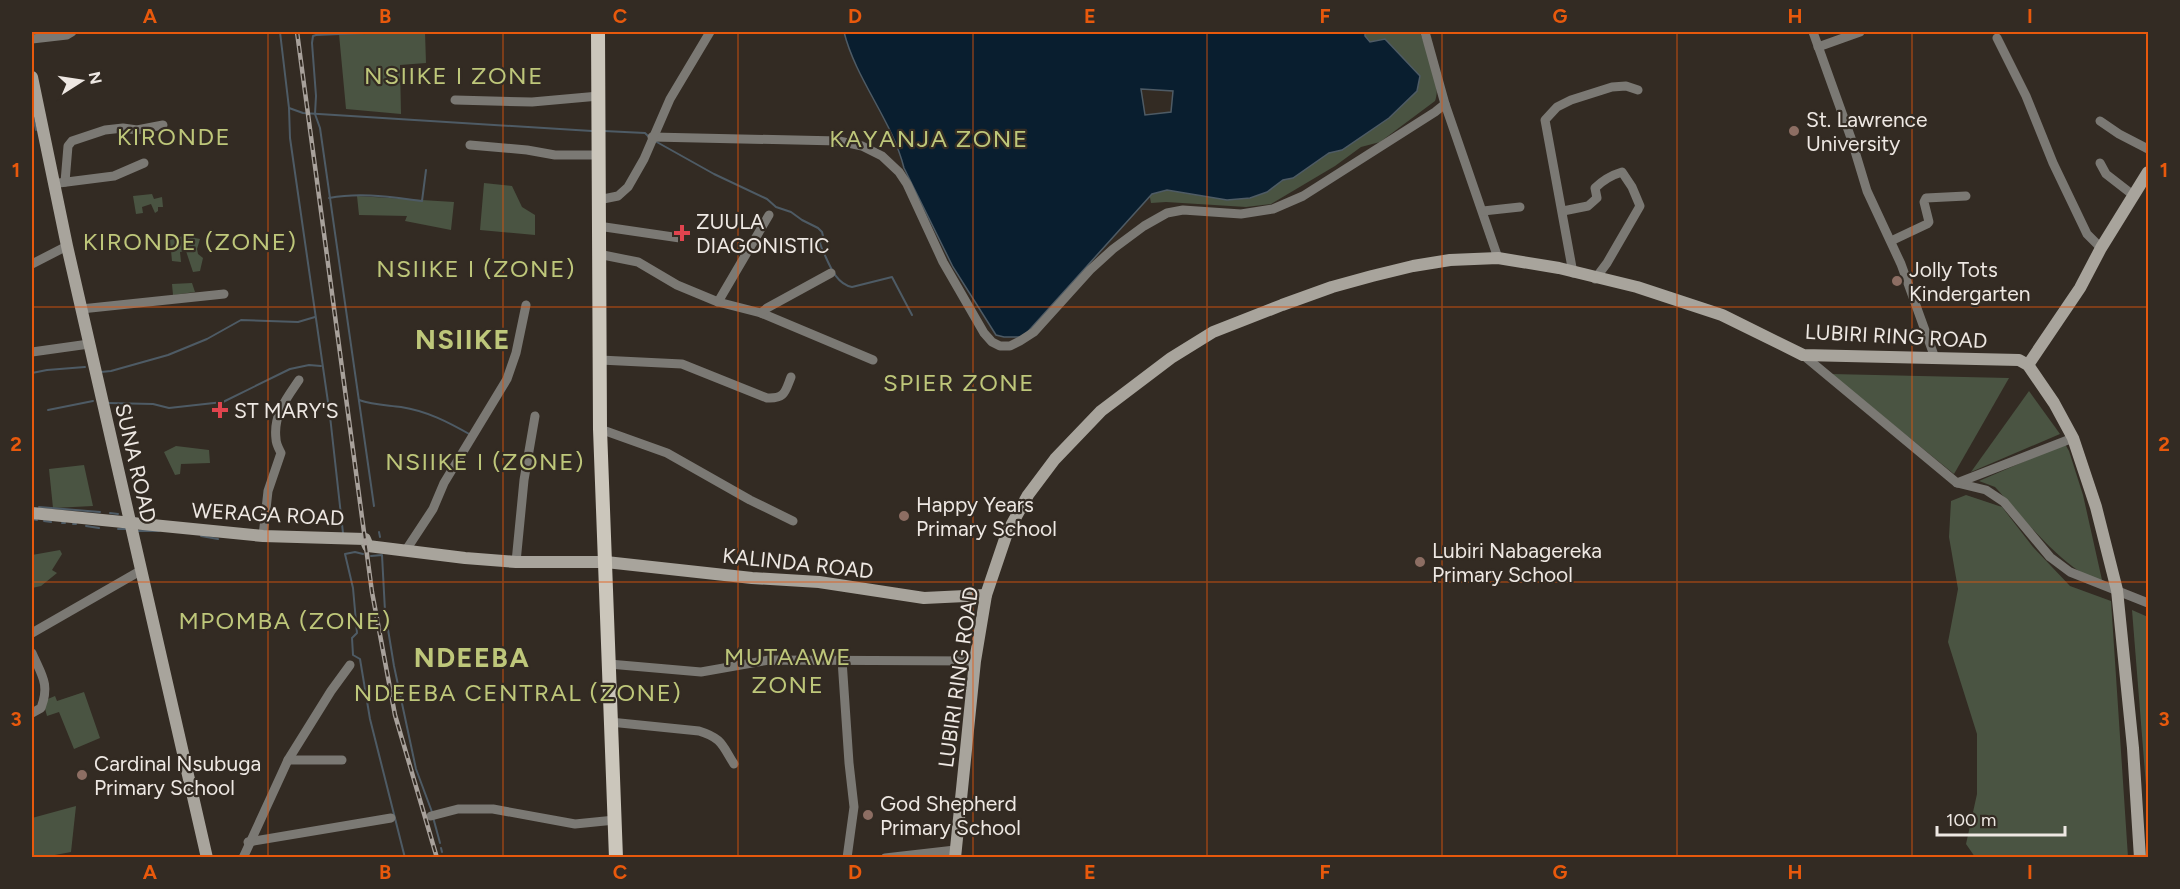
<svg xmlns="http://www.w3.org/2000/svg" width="2180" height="889" font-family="Figtree,sans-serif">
	<rect width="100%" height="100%" fill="#332b23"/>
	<g fill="#4a5442">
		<polygon points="369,32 425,32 426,63 400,65 401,114 346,109 339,34"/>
		<path d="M1365,32H1420C1426,50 1442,83 1435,101L1380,142L1361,147L1335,166L1271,204L1246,207L1166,202L1151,203L1148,187L1267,192L1283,180L1293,178L1329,153L1342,150L1389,118L1417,91L1420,76L1385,39L1370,42L1365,36Z"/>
		<polygon points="484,183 512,186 522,207 535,215 535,235 480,230"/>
		<polygon points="152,194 154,199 162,197 163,207 158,207 158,211 155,213 151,204 142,207 143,213 136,214 133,196"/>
		<polygon points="357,196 454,202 451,230 405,221 407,216 359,215"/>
		<polygon points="193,233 195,238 200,239 197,249 198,254 203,258 200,271 193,272 186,251 180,252 181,262 172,261 170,240"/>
		<polygon points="192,283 195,292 173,295 172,284"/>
		<polygon points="1831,374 2009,378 1954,474"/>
		<polygon points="2029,391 2060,434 1971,472"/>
		<path d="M2065,444L2069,451L2083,495L2102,580C2069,578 2018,511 1995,487L1979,481Z"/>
		<polygon points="176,446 209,450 210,463 181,464 180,474 175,475 164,452"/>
		<polygon points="84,465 93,506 53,508 49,469"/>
		<polygon points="1966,495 2002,507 2033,547 2070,586 2111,601 2128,857 1975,857 1966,844 1977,794 1977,734 1948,642 1958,589 1949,537 1951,501"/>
		<polygon points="60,550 62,554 52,570 57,573 41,586 32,588 32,555"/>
		<polygon points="2132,610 2148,617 2148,811"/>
		<polygon points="84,692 100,738 74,749 59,712 47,716 43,701 55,696 57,701"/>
		<polygon points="76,806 71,852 44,857 32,857 32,818"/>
	</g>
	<path fill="#091e2f" stroke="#4e5b65" stroke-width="1.5" fill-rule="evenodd" d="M844,32H1365V36L1370,42L1385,39L1420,76L1417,91L1389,118L1342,150L1329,153L1293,178L1283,180L1267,192L1250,198L1227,200L1167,190L1152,194L1023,337H1004L996,335L953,267L904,168C892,120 856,80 844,32ZM1141,89L1173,91L1171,112L1145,115Z"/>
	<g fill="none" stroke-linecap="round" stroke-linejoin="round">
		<g stroke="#4e5b65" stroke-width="2">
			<polyline points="280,32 289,108 290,138 330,416 343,533"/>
			<polyline points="289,108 303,113 592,131"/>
			<polyline points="33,117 36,130"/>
			<polyline points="604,131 645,133 648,136"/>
			<path d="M655,141L714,174L767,199L776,207L791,212L802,220L818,228L822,232L823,236L820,243L822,249C829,263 835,284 852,287L892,277L912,315"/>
			<path d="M329,198C361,192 390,197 422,201L426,170"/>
			<polyline points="101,372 111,371 168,355 207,339 241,320 298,322 315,317"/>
			<polyline points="32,373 47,370 85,367"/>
			<path d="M359,400C373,405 386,405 401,407C427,411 448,422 471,435"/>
			<polyline points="108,403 153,404 169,408 223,402 290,369 309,365 321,366"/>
			<polyline points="48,410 93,401"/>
			<polyline points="374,506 320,128 315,114 316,96 312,43 313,36 316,35 389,32"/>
			<polyline points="39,507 100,512"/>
			<polyline points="110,513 118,514"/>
			<polyline points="32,519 37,520"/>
			<polyline points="44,521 51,522"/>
			<polyline points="62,523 65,523"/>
			<polyline points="73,524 76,524"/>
			<polyline points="86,526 99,528"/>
			<polyline points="118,529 127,529"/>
			<polyline points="138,531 159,531"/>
			<polyline points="379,532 380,537"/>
			<polyline points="201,536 218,539"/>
			<polyline points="363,554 355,552 345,554 353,588 357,633 352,638 353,655 360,659 370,719 405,858"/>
			<polyline points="371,556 382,555 385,611 394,666 416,769 432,812"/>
			<polyline points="433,817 440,843"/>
			<polyline points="441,848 442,852"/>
			<polyline points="443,856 444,858"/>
		</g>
		<g stroke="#7b7974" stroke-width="9">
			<polyline points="1425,32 1445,104 1498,258"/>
			<polyline points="1813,32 1851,138 1867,191 1901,264 1935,358"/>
			<polyline points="1997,38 2026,96 2053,163 2087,234 2101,248"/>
			<polyline points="32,39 67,35 72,32"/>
			<polyline points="1818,47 1860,32"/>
			<polyline points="455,100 532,102 599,96"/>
			<polyline points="2100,121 2119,134 2148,149"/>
			<polyline points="652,137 839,141 862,146 882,156 899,172 907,184 943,262 984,333 992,342 1000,346 1010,346 1020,341 1034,332 1090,270 1113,249 1144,226 1167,213 1183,210 1241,214 1273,209 1303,196 1435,112 1445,104"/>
			<polyline points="470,145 527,150 555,155 598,155"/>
			<polyline points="2100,163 2106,174 2133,195"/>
			<polyline points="65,182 68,146 72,141 105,130 123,128 137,130 163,125"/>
			<polyline points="59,183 114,176 144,163"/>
			<polyline points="598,200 618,196 628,187 644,159 670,99 710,32"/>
			<polyline points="1483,211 1520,207"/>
			<path d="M1563,211L1588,206L1597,198L1595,188C1602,181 1612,175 1622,172L1632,187L1640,206L1607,263L1595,279"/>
			<polyline points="598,226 680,238"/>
			<polyline points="1891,241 1927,224 1929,222 1924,202 1926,198 1966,196"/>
			<polyline points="598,254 638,262 677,285 718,302 761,313 873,360"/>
			<polyline points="32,264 67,246"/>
			<polyline points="1573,273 1545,120 1557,107 1571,100 1612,87 1626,86 1638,90"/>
			<polyline points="718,302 769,215"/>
			<polyline points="81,309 224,294"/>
			<polyline points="761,313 767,308 831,273"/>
			<polyline points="32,352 89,344"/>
			<polyline points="1803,355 1957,483 1986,490 2004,502 2050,557 2070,572 2148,603"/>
			<path d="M600,360L682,364L767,398C785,399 785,392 791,377"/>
			<polyline points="600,429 667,453 750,500 793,521"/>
			<polyline points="1957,483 2073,438"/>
			<path d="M263,536L268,491L281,453C279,449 276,444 276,439C273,415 286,399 299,380"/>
			<polyline points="406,550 433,509 444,483 507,379 516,353 526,305"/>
			<polyline points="516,562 524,480 535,416"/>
			<polyline points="32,633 140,571"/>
			<path d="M32,653C42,676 50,684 41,708L32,713"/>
			<polyline points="842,660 849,763 854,807 847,858"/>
			<polyline points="609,664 701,672 769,660 975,661"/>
			<path d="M610,722L699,731C722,738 722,745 734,764"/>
			<polyline points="288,760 342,760"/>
			<polyline points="431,816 458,809 493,809 575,824 615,820"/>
			<polyline points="248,842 391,818"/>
			<polyline points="243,858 288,760 331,691 350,665"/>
			<polyline points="885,858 955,850"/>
		</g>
		<g stroke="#a8a49c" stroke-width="12">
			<polyline points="32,77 67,246 207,858"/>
			<polyline points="2028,365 2080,288 2101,248 2148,172"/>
			<polyline points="32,513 263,536 365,539 368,546 465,558 516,562 606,562 752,578 819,582 924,598 986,595"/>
			<polyline points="955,858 975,661 986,595 1007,533 1028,495 1055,459 1101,411 1171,358 1213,332 1282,305 1332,287 1372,276 1413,266 1450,260 1498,258 1559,268 1637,287 1722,315 1803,355 2019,360 2028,365 2054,403 2073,438 2096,507 2117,590 2133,748 2140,858"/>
		</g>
		<polyline stroke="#cbc6bb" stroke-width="14" points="598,32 600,429 616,858"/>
		<g stroke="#a8a19b" stroke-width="4.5">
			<polyline id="rail" points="297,32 372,592 395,715 437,858"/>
		</g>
		<use href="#rail" stroke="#332b23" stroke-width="2" stroke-dasharray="7" stroke-linecap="butt"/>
	</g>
	<path fill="none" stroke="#e8590c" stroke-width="1.5" stroke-opacity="0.55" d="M268,32V858M503,32V858M738,32V858M973,32V858M1207,32V858M1442,32V858M1677,32V858M1912,32V858M32,307H2148M32,582H2148"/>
	<g fill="#8d6e63" stroke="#332b23" stroke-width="2">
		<circle cx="1794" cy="131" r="6"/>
		<circle cx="1897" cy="281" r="6"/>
		<circle cx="904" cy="516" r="6"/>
		<circle cx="1420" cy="562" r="6"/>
		<circle cx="82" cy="775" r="6"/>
		<circle cx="868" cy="815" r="6"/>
	</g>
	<g fill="#e0444e" stroke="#332b23" stroke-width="2">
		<path d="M679 224h6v6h6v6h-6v6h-6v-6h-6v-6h6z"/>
		<path d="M217 401h6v6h6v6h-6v6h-6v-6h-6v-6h6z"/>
	</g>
	<g text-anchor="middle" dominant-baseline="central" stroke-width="4.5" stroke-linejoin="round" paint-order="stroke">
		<g font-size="21" fill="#eee8e3" stroke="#332b23" text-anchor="start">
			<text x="1806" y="119">St. Lawrence<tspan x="1806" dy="24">University</tspan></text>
			<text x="696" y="221">ZUULA<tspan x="696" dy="24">DIAGONISTIC</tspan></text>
			<text x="1909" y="269">Jolly Tots<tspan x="1909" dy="24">Kindergarten</tspan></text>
			<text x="234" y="410">ST MARY'S</text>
			<text x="916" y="504">Happy Years<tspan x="916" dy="24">Primary School</tspan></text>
			<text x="1432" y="550">Lubiri Nabagereka<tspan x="1432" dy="24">Primary School</tspan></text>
			<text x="94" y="763">Cardinal Nsubuga<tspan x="94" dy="24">Primary School</tspan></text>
			<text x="880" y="803">God Shepherd<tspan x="880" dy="24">Primary School</tspan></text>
		</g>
		<g font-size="21" fill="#eee8e3" stroke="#332b23">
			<text transform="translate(1896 336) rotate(3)">LUBIRI RING ROAD</text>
			<text transform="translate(136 463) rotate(77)">SUNA ROAD</text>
			<text transform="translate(268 514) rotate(3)">WERAGA ROAD</text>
			<text transform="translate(798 563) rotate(6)">KALINDA ROAD</text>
			<text transform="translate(958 677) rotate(-82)">LUBIRI RING ROAD</text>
		</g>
		<g font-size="24" letter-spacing="1.5" fill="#bec77a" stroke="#332b23">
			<text x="454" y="75">NSIIKE I ZONE</text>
			<text x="174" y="136">KIRONDE</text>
			<text x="929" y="138">KAYANJA ZONE</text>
			<text x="190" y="241">KIRONDE (ZONE)</text>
			<text x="476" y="268">NSIIKE I (ZONE)</text>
			<text x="959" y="382">SPIER ZONE</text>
			<text x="485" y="461">NSIIKE I (ZONE)</text>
			<text x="285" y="620">MPOMBA (ZONE)</text>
			<text x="788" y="656">MUTAAWE<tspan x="788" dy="28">ZONE</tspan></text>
			<text x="518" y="692">NDEEBA CENTRAL (ZONE)</text>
		</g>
		<g font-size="27" font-weight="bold" letter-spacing="1.5" fill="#bec77a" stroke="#332b23">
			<text x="463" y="339">NSIIKE</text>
			<text x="472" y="657">NDEEBA</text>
		</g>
	</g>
	<rect width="2180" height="889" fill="none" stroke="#332b23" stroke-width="66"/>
	<g transform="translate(81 81) rotate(78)" stroke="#332b23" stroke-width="4.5" paint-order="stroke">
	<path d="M0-4.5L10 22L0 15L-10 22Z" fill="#eee8e3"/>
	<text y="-9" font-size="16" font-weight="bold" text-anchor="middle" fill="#eee8e3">N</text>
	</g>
	<path d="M1937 826v9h128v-9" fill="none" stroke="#eee8e3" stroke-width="3"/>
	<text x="1946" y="826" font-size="18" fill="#eee8e3" stroke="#332b23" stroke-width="4.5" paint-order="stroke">100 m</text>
	<rect x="33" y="33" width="2114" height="823" fill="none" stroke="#e8590c" stroke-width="2"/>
	<g font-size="20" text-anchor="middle" font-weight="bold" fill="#e8590c">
		<text x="150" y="23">A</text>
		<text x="385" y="23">B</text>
		<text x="620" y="23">C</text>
		<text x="855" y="23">D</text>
		<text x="1090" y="23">E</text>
		<text x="1325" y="23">F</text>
		<text x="1560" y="23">G</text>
		<text x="1795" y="23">H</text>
		<text x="2030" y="23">I</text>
		<text x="16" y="177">1</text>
		<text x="2164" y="177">1</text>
		<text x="16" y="451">2</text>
		<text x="2164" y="451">2</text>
		<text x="16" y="726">3</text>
		<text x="2164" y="726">3</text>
		<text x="150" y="879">A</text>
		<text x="385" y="879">B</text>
		<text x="620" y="879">C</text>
		<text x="855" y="879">D</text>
		<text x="1090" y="879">E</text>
		<text x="1325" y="879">F</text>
		<text x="1560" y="879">G</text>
		<text x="1795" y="879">H</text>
		<text x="2030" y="879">I</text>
	</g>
</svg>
